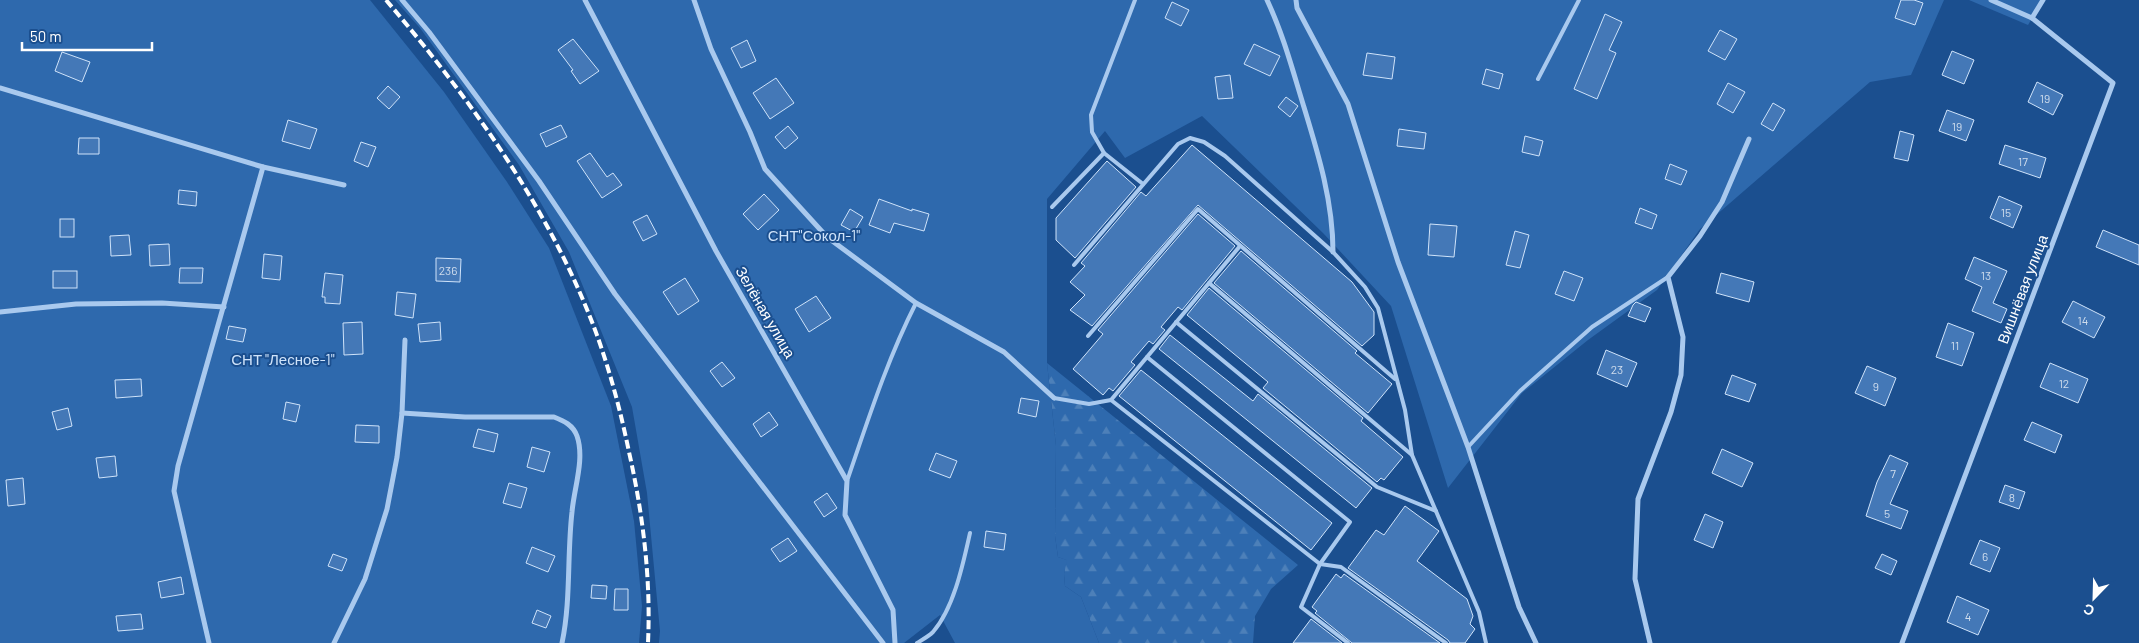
<svg xmlns="http://www.w3.org/2000/svg" width="2139" height="643" font-family="Barlow,sans-serif">
	<defs>
		<pattern id="forest-firs" width="22" height="20" patternUnits="userSpaceOnUse" patternTransform="scale(1.25)"><rect width="22" height="20" fill="#2e69ad"/><path d="M5 1l3.5 6h-7zM16 11l3.5 6h-7z" fill="#4d80b9"/></pattern>
	</defs>
	<rect width="100%" height="100%" fill="#1b4f8f"/>
	<polygon fill="url(#forest-firs)" points="1047,363 1298,565 1271,589 1255,616 1253,643 1099,643 1081,597 1065,586 1064,574 1066,560 1058,557 1055,536 1056,446"/>
	<g fill="#2e69ad">
		<polygon points="0,0 370,0 444,92 507,182 549,248 611,406 634,521 642,606 639,643 0,643"/>
		<polygon points="395,0 1944,0 1911,75 1870,82 1700,229 1657,290 1588,340 1522,393 1448,488 1391,306 1323,233 1202,116 1125,158 1105,131 1047,199 1047,363 1056,446 1055,536 1058,557 1067,560 1064,574 1065,586 1081,597 1099,643 955,643 940,615 904,643 659,643 660,631 647,493 632,407 569,252 519,165 420,28"/>
		<polygon points="1969,0 2043,0 2028,25"/>
	</g>
	<g fill="#4478b7" stroke="#cfe3fa">
		<polygon points="1901,0 1914,0 1923,3 1915,25 1895,18"/>
		<polygon points="1172,2 1189,10 1181,26 1165,18"/>
		<polygon points="1605,14 1622,22 1609,50 1616,53 1597,99 1574,89"/>
		<polygon points="1720,30 1737,39 1725,60 1708,51"/>
		<polygon points="573,39 599,71 580,84 571,71 573,70 558,50"/>
		<polygon points="747,40 756,61 741,68 731,48"/>
		<polygon points="1254,44 1280,56 1270,76 1244,64"/>
		<polygon points="1952,51 1974,60 1964,84 1942,75"/>
		<polygon points="62,52 90,62 82,82 55,71"/>
		<polygon points="1367,53 1395,57 1392,79 1363,75"/>
		<polygon points="1486,69 1503,74 1499,89 1482,84"/>
		<polygon points="1230,75 1233,98 1218,99 1215,77"/>
		<polygon points="776,78 794,103 770,119 753,93"/>
		<polygon points="2037,82 2063,95 2053,115 2028,102"/>
		<polygon points="1728,83 1745,92 1733,113 1717,104"/>
		<polygon points="388,86 400,97 389,109 377,98"/>
		<polygon points="1286,97 1298,106 1290,117 1278,107"/>
		<polygon points="1773,103 1785,110 1773,131 1761,124"/>
		<polygon points="1947,110 1974,120 1966,141 1939,131"/>
		<polygon points="288,120 317,129 310,149 282,141"/>
		<polygon points="561,125 567,137 546,147 540,134"/>
		<polygon points="788,126 798,138 785,149 775,137"/>
		<polygon points="1399,129 1426,133 1424,149 1397,146"/>
		<polygon points="1900,131 1914,135 1908,161 1894,158"/>
		<polygon points="1525,136 1543,141 1539,156 1522,152"/>
		<polygon points="79,138 99,138 99,154 78,154"/>
		<polygon points="361,142 376,147 368,167 354,161"/>
		<polygon points="1192,145 1352,282 1374,312 1374,335 1362,346 1198,205 1092,326 1070,310 1085,295 1070,282 1085,266 1081,263 1141,192 1146,196"/>
		<polygon points="2005,145 2046,158 2040,178 1999,164"/>
		<polygon points="590,153 607,177 613,173 622,185 602,198 577,161"/>
		<polygon points="1107,161 1136,187 1075,258 1056,240 1056,218"/>
		<polygon points="1670,164 1687,171 1681,185 1665,179"/>
		<polygon points="179,190 197,192 196,206 178,204"/>
		<polygon points="764,194 779,210 758,230 743,214"/>
		<polygon points="1999,196 2022,206 2013,228 1990,218"/>
		<polygon points="879,199 912,211 912,209 929,214 924,231 894,223 890,233 869,225"/>
		<polygon points="1640,208 1657,215 1652,229 1635,223"/>
		<polygon points="850,209 863,217 854,232 841,225"/>
		<polygon points="1198,214 1235,246 1182,310 1178,307 1161,327 1165,330 1153,344 1149,341 1131,362 1135,365 1113,391 1109,388 1103,395 1073,369 1103,334 1098,330"/>
		<polygon points="647,215 657,234 643,241 633,222"/>
		<rect x="60" y="219" width="14" height="18"/>
		<polygon points="1430,224 1457,226 1454,257 1428,255"/>
		<polygon points="2103,230 2139,245 2139,265 2096,247"/>
		<polygon points="1515,231 1529,235 1520,268 1506,265"/>
		<polygon points="129,235 131,255 111,256 110,236"/>
		<polygon points="169,244 170,265 150,266 149,245"/>
		<polygon points="1241,251 1357,351 1355,353 1392,384 1368,413 1214,283"/>
		<polygon points="264,254 282,256 280,280 262,278"/>
		<polygon points="1974,257 2007,271 1993,303 2007,309 2001,323 1972,311 1982,287 1965,279"/>
		<polygon points="436,258 461,259 460,282 436,281"/>
		<polygon points="180,268 203,268 202,283 179,283"/>
		<rect x="53" y="271" width="24" height="17"/>
		<polygon points="1564,271 1583,278 1574,301 1555,294"/>
		<polygon points="325,273 343,275 340,304 325,303 325,297 322,297"/>
		<polygon points="1721,273 1754,282 1749,302 1716,293"/>
		<polygon points="685,278 699,301 678,315 663,292"/>
		<polygon points="1209,288 1363,418 1361,421 1403,457 1384,480 1381,478 1377,482 1263,388 1268,382 1187,315"/>
		<polygon points="397,292 416,294 413,318 395,315"/>
		<polygon points="816,296 831,318 809,332 795,309"/>
		<polygon points="2073,301 2105,317 2094,338 2062,322"/>
		<polygon points="1636,302 1651,308 1645,322 1628,316 1633,305"/>
		<polygon points="362,322 363,354 344,355 343,323"/>
		<polygon points="440,322 441,340 420,342 418,324"/>
		<polygon points="1948,323 1974,333 1962,366 1936,357"/>
		<polygon points="229,326 246,329 243,342 226,339"/>
		<polygon points="1170,335 1253,401 1258,394 1372,488 1356,508 1159,349"/>
		<polygon points="1606,350 1637,363 1627,387 1597,374"/>
		<polygon points="722,362 735,378 722,387 710,371"/>
		<polygon points="2050,363 2088,379 2078,403 2040,387"/>
		<polygon points="1867,366 1896,378 1885,406 1855,393"/>
		<polygon points="1141,370 1332,523 1311,550 1119,396"/>
		<polygon points="1732,375 1756,384 1749,402 1725,394"/>
		<polygon points="141,379 142,396 116,398 115,380"/>
		<polygon points="1021,398 1039,401 1036,417 1018,413"/>
		<polygon points="286,402 300,405 296,422 283,419"/>
		<polygon points="68,408 72,426 57,430 52,412"/>
		<polygon points="769,412 778,425 761,437 753,424"/>
		<polygon points="2032,422 2062,435 2055,453 2024,440"/>
		<polygon points="356,425 379,426 379,443 355,442"/>
		<polygon points="478,429 498,434 494,452 473,447"/>
		<polygon points="532,447 550,452 544,472 527,467"/>
		<polygon points="1722,449 1753,463 1742,487 1712,473"/>
		<polygon points="936,453 957,461 950,478 929,470"/>
		<polygon points="1890,455 1908,463 1890,504 1908,511 1901,529 1866,516 1877,482"/>
		<polygon points="115,456 117,476 99,478 96,458"/>
		<polygon points="23,478 25,504 8,506 6,480"/>
		<polygon points="509,483 527,488 521,508 503,503"/>
		<polygon points="2005,485 2025,492 2019,509 1999,502"/>
		<polygon points="827,493 837,508 824,517 814,502"/>
		<polygon points="1405,506 1439,531 1417,561 1467,599 1473,616 1470,624 1475,629 1465,643 1450,643 1448,640 1348,568 1376,530 1384,535"/>
		<polygon points="1705,514 1723,522 1713,548 1694,540"/>
		<polygon points="986,531 1006,534 1004,550 984,547"/>
		<polygon points="788,538 797,551 780,562 771,549"/>
		<polygon points="1980,540 2000,548 1990,572 1970,564"/>
		<polygon points="532,547 555,556 548,572 526,563"/>
		<polygon points="333,554 347,559 342,571 328,566"/>
		<polygon points="1882,554 1897,561 1891,575 1875,568"/>
		<polygon points="1336,574 1341,578 1344,574 1440,643 1352,643 1315,613 1317,611 1312,607"/>
		<polygon points="181,577 184,594 161,598 158,582"/>
		<polygon points="592,585 607,586 606,599 591,598"/>
		<polygon points="615,589 628,589 628,610 614,610"/>
		<polygon points="1957,596 1989,610 1978,635 1947,622"/>
		<polygon points="537,610 551,616 546,628 532,623"/>
		<polygon points="141,614 143,629 118,631 116,616"/>
		<polygon points="1311,619 1342,643 1293,643"/>
	</g>
	<g fill="none" stroke-linecap="round" stroke-linejoin="round">
		<g stroke="#a9c9ee" stroke-width="4">
			<polyline points="1538,79 1579,0"/>
			<polyline points="1104,153 1092,132 1091,115 1135,0"/>
			<polyline points="1052,207 1104,153 1143,184"/>
			<polyline points="1240,246 1111,400 1320,564 1341,567 1446,643"/>
			<polyline points="1074,265 1178,144 1190,138 1204,142 1225,156 1333,252 1365,287 1378,308 1405,410 1412,455 1479,612 1486,643"/>
			<polyline points="1209,283 1412,455"/>
			<polyline points="1176,322 1377,487 1436,511"/>
			<polyline points="1088,336 1198,209 1395,379"/>
			<polyline points="1147,357 1350,522 1320,564 1301,607 1348,643"/>
			<polyline points="1054,398 1089,404 1111,400"/>
			<polyline points="1468,447 1520,391 1592,327 1668,277"/>
			<path d="M847,481C868,420 887,360 916,303"/>
			<path d="M917,643C922,640 929,636 933,632C954,608 963,564 970,533"/>
		</g>
		<g stroke="#a9c9ee" stroke-width="5">
			<polyline points="402,0 429,32 539,181 615,294 883,643"/>
			<polyline points="585,0 716,251 847,481 845,515 893,610 895,643"/>
			<polyline points="694,0 711,49 750,132 765,169 827,237 916,303 1004,352 1054,398"/>
			<path d="M1267,0C1283,34 1292,68 1303,104C1318,153 1333,201 1333,252"/>
			<polyline points="1296,0 1297,8 1348,104 1398,262 1468,447 1519,607 1536,643"/>
			<polyline points="2032,18 2043,0"/>
			<polyline points="0,88 263,167 344,185"/>
			<polyline points="0,312 76,304 162,303 224,307"/>
			<path d="M402,413L465,417H554C564,421 573,425 577,436C585,459 574,488 572,512C567,555 571,601 562,643"/>
			<polyline points="209,643 174,491 178,466 263,167"/>
			<polyline points="334,643 365,579 387,509 397,457 402,413 405,340"/>
			<polyline points="1650,643 1635,579 1638,499 1671,412 1681,375 1683,337 1668,277 1700,236 1722,202 1749,139"/>
			<polyline points="1902,643 2113,83 2032,18 1991,0"/>
		</g>
		<path stroke="#fff" stroke-width="4" stroke-dasharray="9 4" stroke-linecap="butt" d="M386,0C472,101 553,213 598,338C611,375 621,413 629,452C643,514 651,579 648,643"/>
	</g>
	<g text-anchor="middle" dominant-baseline="central" stroke-width="4" stroke-linejoin="round" paint-order="stroke">
		<g font-size="12" fill="#d0dded">
			<text x="2045" y="98">19</text>
			<text x="1957" y="126">19</text>
			<text x="2023" y="161">17</text>
			<text x="2006" y="212">15</text>
			<text x="448" y="270">236</text>
			<text x="1986" y="275">13</text>
			<text x="2083" y="320">14</text>
			<text x="1955" y="345">11</text>
			<text x="1617" y="369">23</text>
			<text x="2064" y="383">12</text>
			<text x="1876" y="386">9</text>
			<text x="1893" y="473">7</text>
			<text x="2012" y="497">8</text>
			<text x="1887" y="513">5</text>
			<text x="1985" y="556">6</text>
			<text x="1968" y="616">4</text>
		</g>
		<g font-size="15" fill="#cfe3fa" stroke="#1b4f8f">
			<text x="814" y="235">СНТ"Сокол-1"</text>
			<text x="283" y="359">СНТ "Лесное-1"</text>
		</g>
		<g font-size="15" fill="#fff" stroke="#1b4f8f">
			<text transform="translate(2022 289) rotate(-69)">Вишнёвая улица</text>
			<text transform="translate(766 312) rotate(60)">Зелёная улица</text>
		</g>
	</g>
	<g transform="translate(2094 598) rotate(203)" stroke="#1b4f8f" stroke-width="4" paint-order="stroke">
	<path d="M0-4L9 19L0 12L-9 19Z" fill="#ffffff"/>
	<text y="-8" font-size="14" font-weight="bold" text-anchor="middle" fill="#ffffff">С</text>
	</g>
	<path d="M22 42v8h130v-8" fill="none" stroke="#ffffff" stroke-width="2.5"/>
	<text x="30" y="42" font-size="15" fill="#ffffff" stroke="#1b4f8f" stroke-width="4" paint-order="stroke">50 m</text>
</svg>
